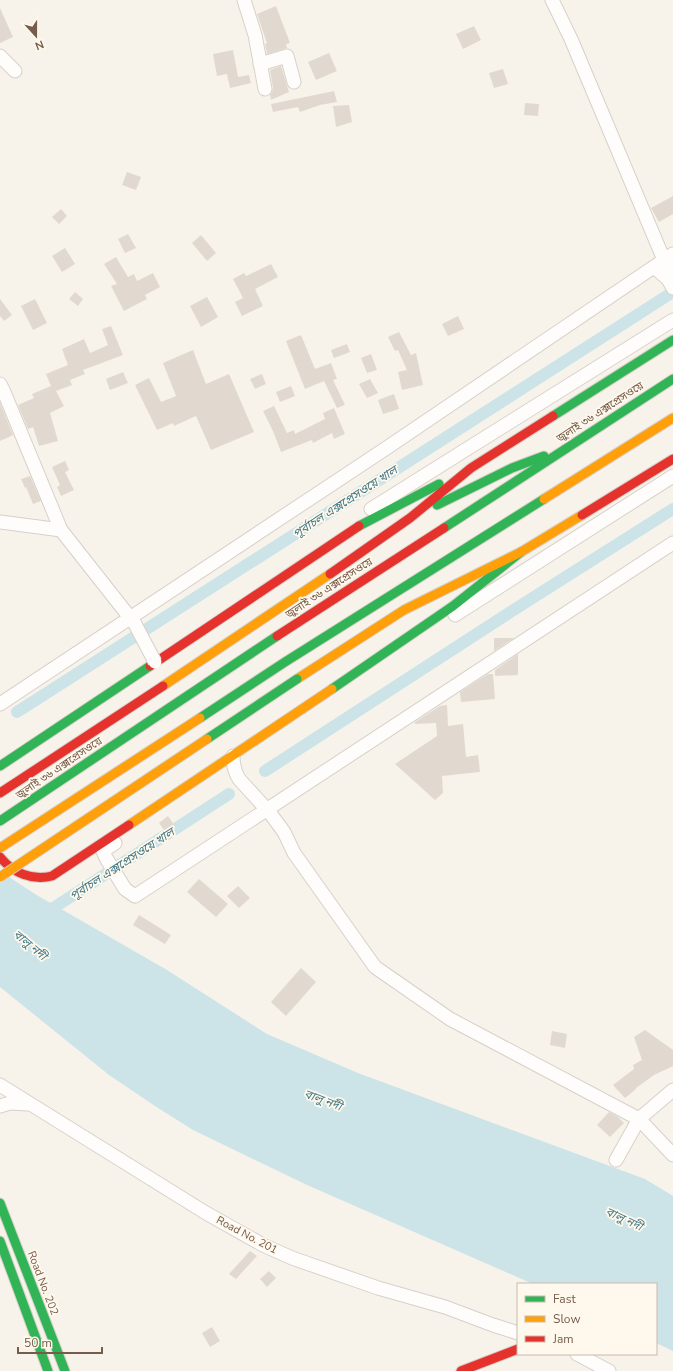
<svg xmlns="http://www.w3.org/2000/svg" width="673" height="1371" font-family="'Nunito Sans','Noto Sans Bengali',sans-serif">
	<rect width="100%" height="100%" fill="#f7f3eb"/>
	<polygon fill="#cce4e8" points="0,871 35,894 167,970 267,1034 358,1073 645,1179 673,1196 673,1351 656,1343 656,1284 533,1284 307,1185 193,1130 158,1108 109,1075 0,987"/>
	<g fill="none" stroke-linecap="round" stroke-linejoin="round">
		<g stroke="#cce4e8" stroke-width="12">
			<polyline points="17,712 673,292"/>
			<polyline points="265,771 512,611 673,509"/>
			<polyline points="44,914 229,794"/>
		</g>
	</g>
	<g fill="#e1d9d0">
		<polygon points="276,6 290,43 286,44 287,48 267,54 265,44 267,43 257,14"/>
		<polygon points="0,8 13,37 0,43"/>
		<polygon points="474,26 481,40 463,49 456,34"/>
		<polygon points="233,50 238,77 249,75 251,83 230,88 227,74 217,76 213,54"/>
		<polygon points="329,53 337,71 316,80 308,62"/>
		<polygon points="281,66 289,92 271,100 270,95 272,92 273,88 270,70"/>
		<polygon points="503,69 508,84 494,88 489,73"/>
		<polygon points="334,91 337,102 320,105 300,112 298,107 273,112 271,104"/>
		<polygon points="525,103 539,104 538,116 524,115"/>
		<polygon points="349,105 352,122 336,127 333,106"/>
		<polygon points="127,172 141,177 136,190 122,185"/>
		<polygon points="673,196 673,214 659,222 651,208"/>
		<polygon points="61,209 67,216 59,224 52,217"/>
		<polygon points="128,234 136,248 125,253 118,239"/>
		<polygon points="201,235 216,253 207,261 192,243"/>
		<polygon points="65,248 75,264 62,272 52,256"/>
		<polygon points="116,257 128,277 134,274 137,281 153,273 160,287 145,295 147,299 124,311 111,286 117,284 104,264"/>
		<polygon points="271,264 278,277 255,289 263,306 242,316 235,302 243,298 233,279 244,273 246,276"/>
		<polygon points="75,292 83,299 78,306 69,299"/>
		<polygon points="207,297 218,317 201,327 190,306"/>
		<polygon points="0,299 12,315 4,321 0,316"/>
		<polygon points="35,299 47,323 33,330 21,306"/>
		<polygon points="458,316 464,329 448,336 442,324"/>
		<polygon points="111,326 123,355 83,370 85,374 70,380 72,385 56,391 64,406 50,413 58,441 39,446 33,427 28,429 18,405 34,398 32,394 51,386 46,374 68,365 62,349 84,339 90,353 108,345 102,329"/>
		<polygon points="399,332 411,355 416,353 423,385 402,390 398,372 407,370 398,350 395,351 388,337"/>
		<polygon points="301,335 315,369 331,363 337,379 333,380 345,405 337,408 324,381 305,389 286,341"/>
		<polygon points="347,344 350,352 334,358 331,350"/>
		<polygon points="193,350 206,384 229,374 254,432 211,450 196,416 174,426 173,423 157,430 135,385 149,378 161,402 176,396 163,363"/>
		<polygon points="371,354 377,370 367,373 361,358"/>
		<polygon points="123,372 128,383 110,390 106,379"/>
		<polygon points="262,374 266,384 255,389 250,379"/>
		<polygon points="370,379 378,393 367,398 359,384"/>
		<polygon points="291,386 295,396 280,402 276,392"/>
		<polygon points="394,394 399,409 383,414 378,400"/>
		<polygon points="0,403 13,435 0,441"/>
		<polygon points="274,406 287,433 294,430 295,434 325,419 323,413 334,408 345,434 334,439 332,433 313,443 312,440 281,452 273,431 263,411"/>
		<polygon points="65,461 69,470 65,472 74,490 61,496 57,487 60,485 52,467"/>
		<polygon points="30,476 41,501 33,504 26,487 25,488 21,479"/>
		<polygon points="494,638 514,638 494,651"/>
		<polygon points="518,654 518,675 495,676 495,670"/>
		<polygon points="488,674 493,674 495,699 461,702 460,692"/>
		<polygon points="447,705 448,726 463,724 466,757 478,755 480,772 442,776 443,793 435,800 395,764 437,736 436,723 415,724 415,722 440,706"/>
		<polygon points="168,816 175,826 166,833 159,823"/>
		<polygon points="199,879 228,904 216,917 187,892"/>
		<polygon points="238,886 250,898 239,908 227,896"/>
		<polygon points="139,915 171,935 165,944 133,925"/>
		<polygon points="301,968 316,982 286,1016 271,1002"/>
		<polygon points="645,1030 673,1050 673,1066 654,1075 636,1088 636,1089 625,1098 613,1085 634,1069 633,1065 642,1060 634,1037"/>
		<polygon points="552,1031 567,1034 565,1048 550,1045"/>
		<polygon points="609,1112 618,1117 624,1123 610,1137 597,1125"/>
		<polygon points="250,1251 257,1256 236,1279 229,1274"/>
		<polygon points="269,1271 276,1278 267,1287 260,1279"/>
		<polygon points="212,1327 220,1341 210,1347 202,1333"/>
	</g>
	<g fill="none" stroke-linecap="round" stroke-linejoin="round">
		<g stroke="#d6d0c9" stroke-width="15">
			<g id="street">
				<polyline points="244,0 255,35 265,89"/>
				<polyline points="552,0 571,39 664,260 673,273"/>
				<polyline points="0,56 15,71"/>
				<polyline points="260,64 287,56 294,82"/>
				<polyline points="654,267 668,279 673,288"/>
				<polyline points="0,384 4,392 61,530 135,624"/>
				<polyline points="371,509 673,320"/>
				<polyline points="0,522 61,530"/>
				<polyline points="455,615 673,476"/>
				<polyline points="0,704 385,449 673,254"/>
				<path d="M233,756C233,765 234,771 239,779L270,813L284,832L294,853L375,967L450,1019L639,1119L673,1155"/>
				<polyline points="115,843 103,851 106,858 125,889 135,896 673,543"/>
				<polyline points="0,1085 206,1213 263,1245 292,1258 378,1288 445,1307 493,1325 518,1333"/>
				<polyline points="0,1106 10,1103 28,1104"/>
				<polyline points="616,1160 639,1119 673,1090"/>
				<polyline points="577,1354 609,1371"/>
			</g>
		</g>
		<g stroke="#d6cfc8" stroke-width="11">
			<g id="fast">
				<polyline points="553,416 673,340"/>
				<polyline points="437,505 512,468 544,456"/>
				<polyline points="359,526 439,484"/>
				<polyline points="444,528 673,379"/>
				<polyline points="332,689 453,606 521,552"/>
				<polyline points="200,718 285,662 544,499"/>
				<polyline points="0,766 150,666"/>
				<polyline points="0,821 277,636"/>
				<polyline points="0,1203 65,1371"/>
				<polyline points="0,1241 48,1371"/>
			</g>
		</g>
		<g stroke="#d6cfc8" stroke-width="11">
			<g id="slow">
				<polyline points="544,499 673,418"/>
				<polyline points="297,679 404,610 521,552 582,515"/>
				<polyline points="163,686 330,574"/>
				<polyline points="129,825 332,689"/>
				<polyline points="0,848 200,718"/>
			</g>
		</g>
		<g stroke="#d6cfc8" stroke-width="11">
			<g id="jam">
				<polyline points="582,515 673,459"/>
				<polyline points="330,574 410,518 471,468 553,416"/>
				<polyline points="277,636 444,528"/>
				<polyline points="150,666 359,526"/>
				<polyline points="0,793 163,686"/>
				<path d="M0,857C13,873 32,881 52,876L129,825"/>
				<polyline points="461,1371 518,1349"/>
			</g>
		</g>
		<use href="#street" stroke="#fefdfc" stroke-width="13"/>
		<use href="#fast" stroke="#30b455" stroke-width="9"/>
		<use href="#slow" stroke="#ff9f0a" stroke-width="9"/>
		<use href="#jam" stroke="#e5322d" stroke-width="9"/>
		<g stroke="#d6d0c9" stroke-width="15" stroke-linecap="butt">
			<polyline id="street-bridge" points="135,624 155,662"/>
		</g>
		<g stroke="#d5cec6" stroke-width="11" stroke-linecap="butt">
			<polyline id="fast-bridge" points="207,739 297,679"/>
		</g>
		<g stroke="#d5cec6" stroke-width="11" stroke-linecap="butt">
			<polyline id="slow-bridge" points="0,877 207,739"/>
		</g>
		<use href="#street-bridge" stroke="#fefdfc" stroke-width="13"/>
		<use href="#fast-bridge" stroke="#30b455" stroke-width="9"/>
		<use href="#slow-bridge" stroke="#ff9f0a" stroke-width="9"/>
	</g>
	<g text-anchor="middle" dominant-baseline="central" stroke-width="3.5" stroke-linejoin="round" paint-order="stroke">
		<g font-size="11" fill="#755c4b" stroke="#fff8ec">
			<text transform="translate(600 412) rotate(-33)">জুলাই ৩৬ এক্সপ্রেসওয়ে</text>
			<text transform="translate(329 588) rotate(-33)">জুলাই ৩৬ এক্সপ্রেসওয়ে</text>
			<text transform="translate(59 768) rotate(-34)">জুলাই ৩৬ এক্সপ্রেসওয়ে</text>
			<text transform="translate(247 1235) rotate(28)">Road No. 201</text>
			<text transform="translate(43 1283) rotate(69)">Road No. 202</text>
		</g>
		<g font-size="12" font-style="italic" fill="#457a88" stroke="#fff8ec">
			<text transform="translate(345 502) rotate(-33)">পূর্বাচল এক্সপ্রেসওয়ে খাল</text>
			<text transform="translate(122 864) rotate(-33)">পূর্বাচল এক্সপ্রেসওয়ে খাল</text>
			<text transform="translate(30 945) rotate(40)">বালু নদী</text>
			<text transform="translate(323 1100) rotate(20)">বালু নদী</text>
			<text transform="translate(624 1219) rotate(25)">বালু নদী</text>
		</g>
	</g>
	<rect x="517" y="1283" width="140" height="72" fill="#fff8ec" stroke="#c8baac"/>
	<rect x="525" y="1296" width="20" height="6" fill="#30b455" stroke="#c8baac"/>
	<text x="553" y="1303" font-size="12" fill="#755c4b">Fast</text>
	<rect x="525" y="1316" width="20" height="6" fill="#ff9f0a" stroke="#c8baac"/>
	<text x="553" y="1323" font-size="12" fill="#755c4b">Slow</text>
	<rect x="525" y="1336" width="20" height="6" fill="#e5322d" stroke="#c8baac"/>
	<text x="553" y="1343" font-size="12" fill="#755c4b">Jam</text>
	<g transform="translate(36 36) rotate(159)" stroke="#fff8ec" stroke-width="3" paint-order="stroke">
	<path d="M0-3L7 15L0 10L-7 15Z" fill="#755c4b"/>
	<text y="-6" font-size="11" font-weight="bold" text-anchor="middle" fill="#755c4b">N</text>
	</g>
	<path d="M18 1347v6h84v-6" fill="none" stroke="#755c4b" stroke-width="2"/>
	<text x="24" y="1347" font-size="12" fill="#755c4b" stroke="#fff8ec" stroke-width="3" paint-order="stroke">50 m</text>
</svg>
